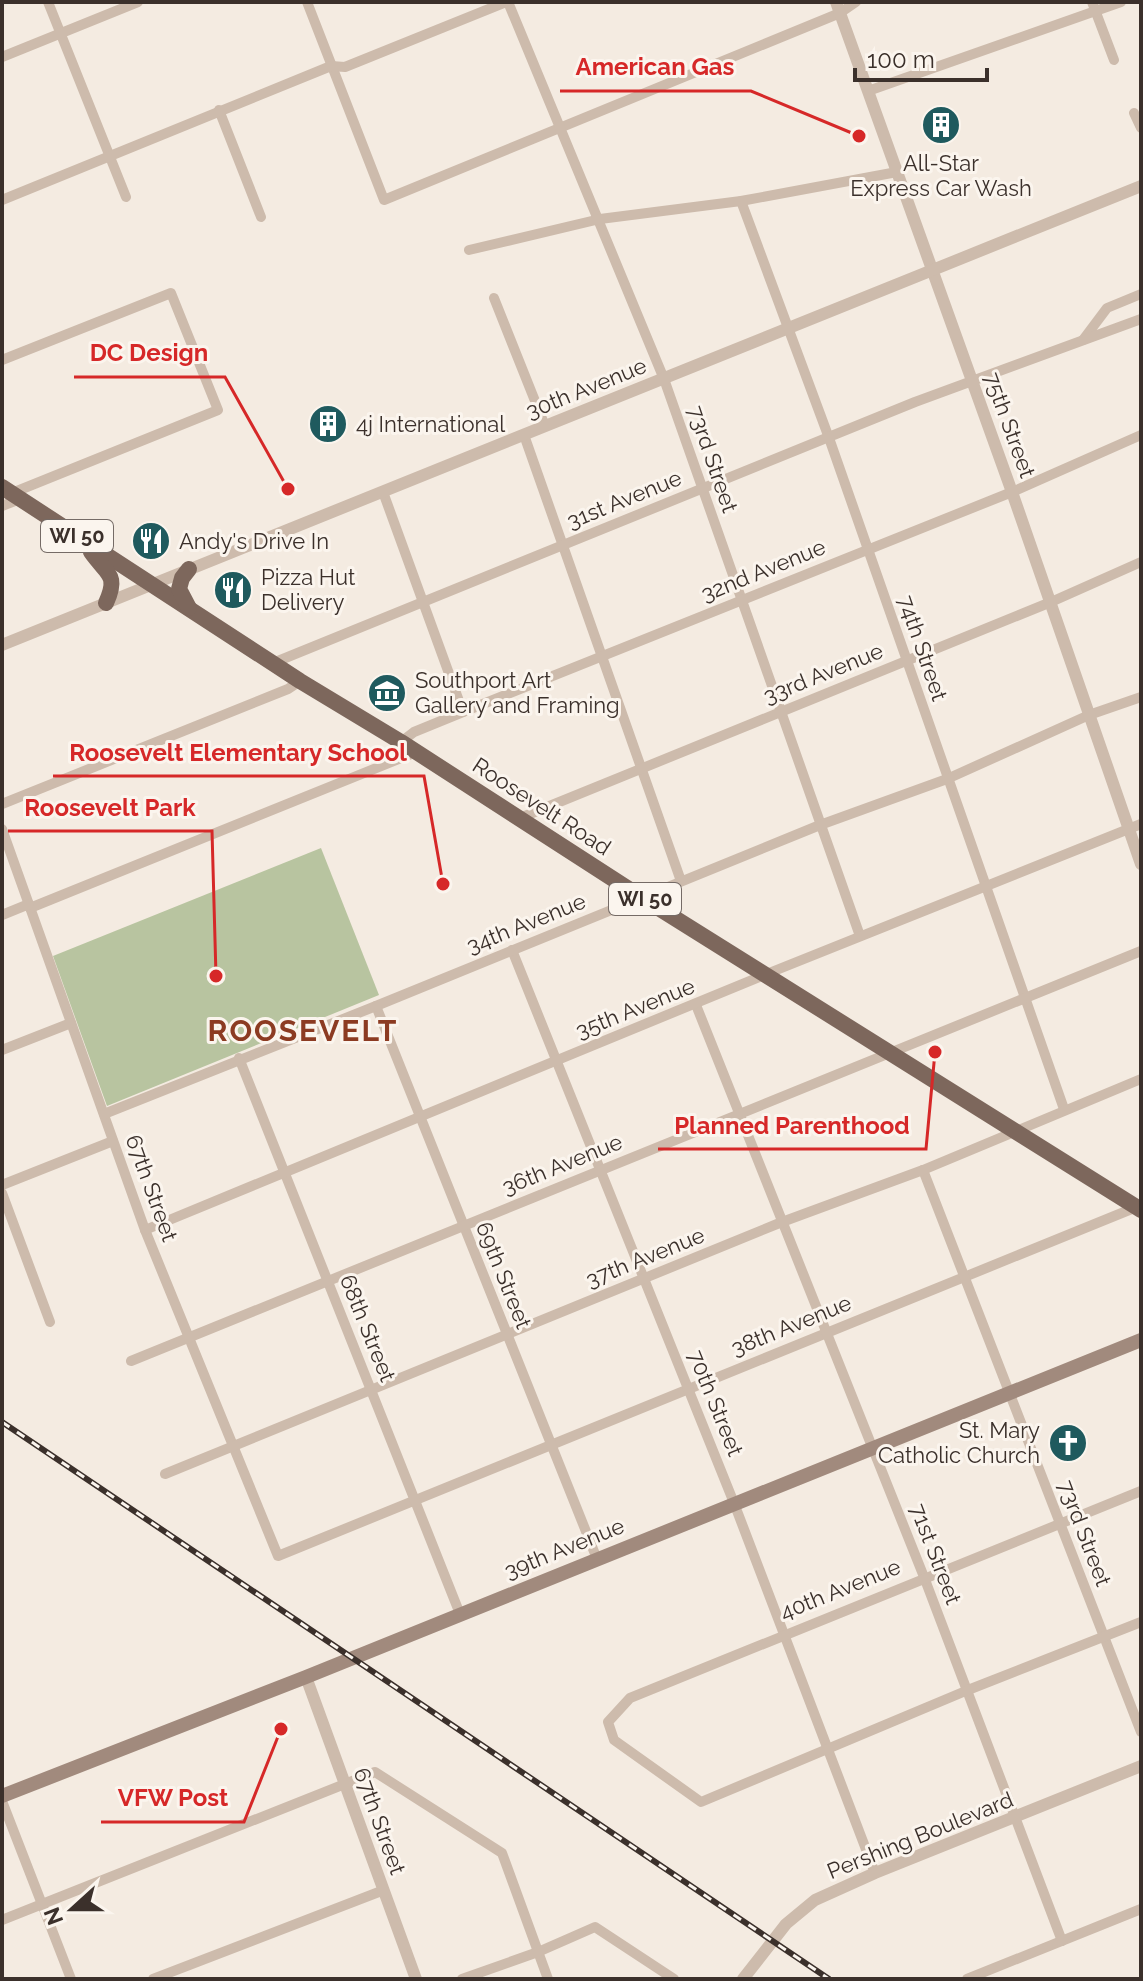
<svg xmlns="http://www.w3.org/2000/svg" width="1143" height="1981" font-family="Raleway,sans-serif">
	<rect width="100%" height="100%" fill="#f4ebe1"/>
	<polygon fill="#b8c4a0" points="321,848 379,995 107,1106 53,956"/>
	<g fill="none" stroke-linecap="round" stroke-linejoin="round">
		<g stroke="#cdbbac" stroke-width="10">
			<polyline points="48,2 126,197"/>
			<polyline points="307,2 384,200 840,13 856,2"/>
			<polyline points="508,2 664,379 860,936"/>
			<polyline points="1092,2 1114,60"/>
			<polyline points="2,57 138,2"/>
			<polyline points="868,91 1121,2"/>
			<polyline points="219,110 261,217"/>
			<polyline points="1134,113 1141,128"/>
			<polyline points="2,200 331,66 345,67 506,2"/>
			<polyline points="741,201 829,438 1064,1109"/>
			<polyline points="469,250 600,219 741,201 897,172"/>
			<polyline points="494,298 545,426"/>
			<polyline points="1083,340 1107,308 1141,294"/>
			<polyline points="2,360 171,293 218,410 12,493"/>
			<polyline points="524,435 681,881"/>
			<polyline points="383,492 463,712"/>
			<polyline points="2,506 20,499"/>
			<polyline points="273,663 915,402 1141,319"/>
			<polyline points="401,742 414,732 463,712 1012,492 1141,435"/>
			<polyline points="2,804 288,689 300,681"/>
			<polyline points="520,818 1051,602 1141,562"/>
			<polyline points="2,829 145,1230 278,1556 1139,1206"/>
			<polyline points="30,908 416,752"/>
			<polyline points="2,915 29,904"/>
			<polyline points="512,950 734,1503 875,1873"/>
			<polyline points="696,1005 924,1577 1062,1941"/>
			<polyline points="376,1006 597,1559"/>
			<polyline points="2,1050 71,1023"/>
			<polyline points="239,1058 460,1614"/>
			<polyline points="104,1114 376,1006 820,825 947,779 1089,715 1141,697"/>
			<polyline points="923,1170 1141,1732"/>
			<polyline points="2,1185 113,1141"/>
			<polyline points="2,1193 50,1322"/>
			<polyline points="145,1230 764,975 1141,824"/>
			<polyline points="131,1361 1141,951"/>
			<polyline points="165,1474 782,1222 923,1170 1141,1079"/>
			<polyline points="1141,1491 630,1698 608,1722 614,1740 701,1802 968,1690 1141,1622"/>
			<polyline points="2,1801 71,1979"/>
			<polyline points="2,1920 375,1772 502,1853 548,1979"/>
			<polyline points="153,1979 384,1890"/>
			<polyline points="462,1979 538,1952 595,1927 674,1979"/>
			<polyline points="967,1979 1141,1909"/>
		</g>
		<g stroke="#cdbbac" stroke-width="12">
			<polyline points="836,2 1012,492 1141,864"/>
			<polyline points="2,645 1141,186"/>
			<polyline points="306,1677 416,1979"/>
			<polyline points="743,1979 786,1924 815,1900 875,1873 1141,1766"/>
		</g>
		<polyline stroke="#a18a7d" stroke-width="14" points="2,1796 306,1677 1141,1340"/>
		<g stroke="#7d675c" stroke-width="16">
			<polyline points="2,487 300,681 401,742 641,897 1141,1210"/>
			<path d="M91,552C107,575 119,574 106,603"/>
			<polyline points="189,608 179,589 182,578 189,569"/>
		</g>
		<g stroke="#3b302b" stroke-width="6">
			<polyline id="rail" points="2,1422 829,1979"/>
		</g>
		<use href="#rail" stroke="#fbf5ee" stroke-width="3" stroke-dasharray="9" stroke-linecap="butt"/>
	</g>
	<defs>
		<g id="building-disc" transform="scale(2)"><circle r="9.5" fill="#1f5a5e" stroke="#fbf5ee"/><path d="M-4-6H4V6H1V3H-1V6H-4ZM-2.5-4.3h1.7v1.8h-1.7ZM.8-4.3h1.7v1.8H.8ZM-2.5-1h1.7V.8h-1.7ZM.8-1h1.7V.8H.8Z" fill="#fff"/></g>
		<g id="restaurant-disc" transform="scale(2)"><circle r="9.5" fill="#1f5a5e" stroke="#fbf5ee"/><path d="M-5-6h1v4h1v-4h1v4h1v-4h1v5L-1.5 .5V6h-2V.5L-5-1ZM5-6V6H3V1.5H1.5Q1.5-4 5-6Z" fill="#fff"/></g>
		<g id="museum-disc" transform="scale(2)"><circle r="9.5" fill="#1f5a5e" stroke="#fbf5ee"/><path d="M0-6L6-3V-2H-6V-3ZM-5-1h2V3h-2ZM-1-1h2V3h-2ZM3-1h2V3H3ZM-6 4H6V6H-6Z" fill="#fff"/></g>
		<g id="church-disc" transform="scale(2)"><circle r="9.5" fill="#1f5a5e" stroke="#fbf5ee"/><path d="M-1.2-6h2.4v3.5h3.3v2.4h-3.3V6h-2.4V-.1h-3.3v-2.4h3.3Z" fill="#fff"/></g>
	</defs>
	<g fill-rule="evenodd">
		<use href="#building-disc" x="941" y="125"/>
		<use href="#building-disc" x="328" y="424"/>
		<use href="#restaurant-disc" x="151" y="541"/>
		<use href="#restaurant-disc" x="233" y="590"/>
		<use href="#museum-disc" x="387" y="693"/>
		<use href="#church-disc" x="1068" y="1443"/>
	</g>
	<g text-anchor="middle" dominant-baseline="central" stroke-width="6" stroke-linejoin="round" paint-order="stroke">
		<g fill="#fbf5ee" stroke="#756b66" stroke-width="2">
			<rect x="41" y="520" width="72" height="32" rx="6"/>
			<rect x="609" y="883" width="72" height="32" rx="6"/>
		</g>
		<g font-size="20" font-weight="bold" fill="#3b302b">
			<text x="77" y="536">WI 50</text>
			<text x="645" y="899">WI 50</text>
		</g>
		<g font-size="22" fill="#3b302b" stroke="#fbf5ee" text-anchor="start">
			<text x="941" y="163" text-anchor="middle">All-Star<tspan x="941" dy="25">Express Car Wash</tspan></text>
			<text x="356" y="424">4j International</text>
			<text x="179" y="541">Andy's Drive In</text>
			<text x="261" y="577">Pizza Hut<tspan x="261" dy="25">Delivery</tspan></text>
			<text x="415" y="680">Southport Art<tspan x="415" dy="25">Gallery and Framing</tspan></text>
			<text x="1040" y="1430" text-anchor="end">St. Mary<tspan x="1040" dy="25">Catholic Church</tspan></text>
		</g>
		<g font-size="22" fill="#3b302b" stroke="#fbf5ee">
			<text transform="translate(586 388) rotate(-22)">30th Avenue</text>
			<text transform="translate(1010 425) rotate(70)">75th Street</text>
			<text transform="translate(713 459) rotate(71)">73rd Street</text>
			<text transform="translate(624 499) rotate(-22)">31st Avenue</text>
			<text transform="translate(763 570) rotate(-22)">32nd Avenue</text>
			<text transform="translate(923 648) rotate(71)">74th Street</text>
			<text transform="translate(823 673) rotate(-22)">33rd Avenue</text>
			<text transform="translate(542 806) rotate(33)">Roosevelt Road</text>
			<text transform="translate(526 923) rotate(-22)">34th Avenue</text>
			<text transform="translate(635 1008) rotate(-22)">35th Avenue</text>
			<text transform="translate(562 1164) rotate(-22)">36th Avenue</text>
			<text transform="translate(152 1188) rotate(70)">67th Street</text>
			<text transform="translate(645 1257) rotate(-22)">37th Avenue</text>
			<text transform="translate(504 1275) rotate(68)">69th Street</text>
			<text transform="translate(791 1325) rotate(-22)">38th Avenue</text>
			<text transform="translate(368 1328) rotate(68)">68th Street</text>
			<text transform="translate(716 1403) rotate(68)">70th Street</text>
			<text transform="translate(1085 1533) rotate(69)">73rd Street</text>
			<text transform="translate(564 1548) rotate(-22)">39th Avenue</text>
			<text transform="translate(936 1554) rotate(69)">71st Street</text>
			<text transform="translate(840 1589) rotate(-22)">40th Avenue</text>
			<text transform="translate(380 1821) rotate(70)">67th Street</text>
			<text transform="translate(920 1835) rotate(-22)">Pershing Boulevard</text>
		</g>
		<g font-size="30" font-weight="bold" letter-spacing="2" fill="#8c3b22" stroke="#fbf5ee">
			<text x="303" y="1030">ROOSEVELT</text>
		</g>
	</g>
	<path fill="none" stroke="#d62828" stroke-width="3" d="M859 136L751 91H560M288 489L225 377H74M443 884L424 776H53M216 976L212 831H8M935 1052L926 1149H658M281 1729L244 1822H101"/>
	<g fill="#d62828" stroke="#fbf5ee" stroke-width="3">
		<circle cx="859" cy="136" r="8"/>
		<circle cx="288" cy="489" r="8"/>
		<circle cx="443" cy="884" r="8"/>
		<circle cx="216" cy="976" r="8"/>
		<circle cx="935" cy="1052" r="8"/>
		<circle cx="281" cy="1729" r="8"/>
	</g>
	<g font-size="24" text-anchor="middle" font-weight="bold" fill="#d62828" stroke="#fbf5ee" stroke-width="6" stroke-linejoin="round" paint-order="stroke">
		<text x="655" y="75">American Gas</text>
		<text x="149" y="361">DC Design</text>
		<text x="238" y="761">Roosevelt Elementary School</text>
		<text x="110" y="816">Roosevelt Park</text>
		<text x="792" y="1134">Planned Parenthood</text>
		<text x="173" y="1806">VFW Post</text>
	</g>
	<rect width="1143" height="1981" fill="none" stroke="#3b302b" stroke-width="8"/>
	<g transform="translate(72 1909) rotate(249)" stroke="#fbf5ee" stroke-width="6" paint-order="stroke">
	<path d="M0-6L14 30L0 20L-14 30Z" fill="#3b302b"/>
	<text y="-12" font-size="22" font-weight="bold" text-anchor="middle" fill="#3b302b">N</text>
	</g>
	<path d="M855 68v12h132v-12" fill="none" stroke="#3b302b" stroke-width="4"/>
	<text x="867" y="68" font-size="24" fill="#3b302b" stroke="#fbf5ee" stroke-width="6" paint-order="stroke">100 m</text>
</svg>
